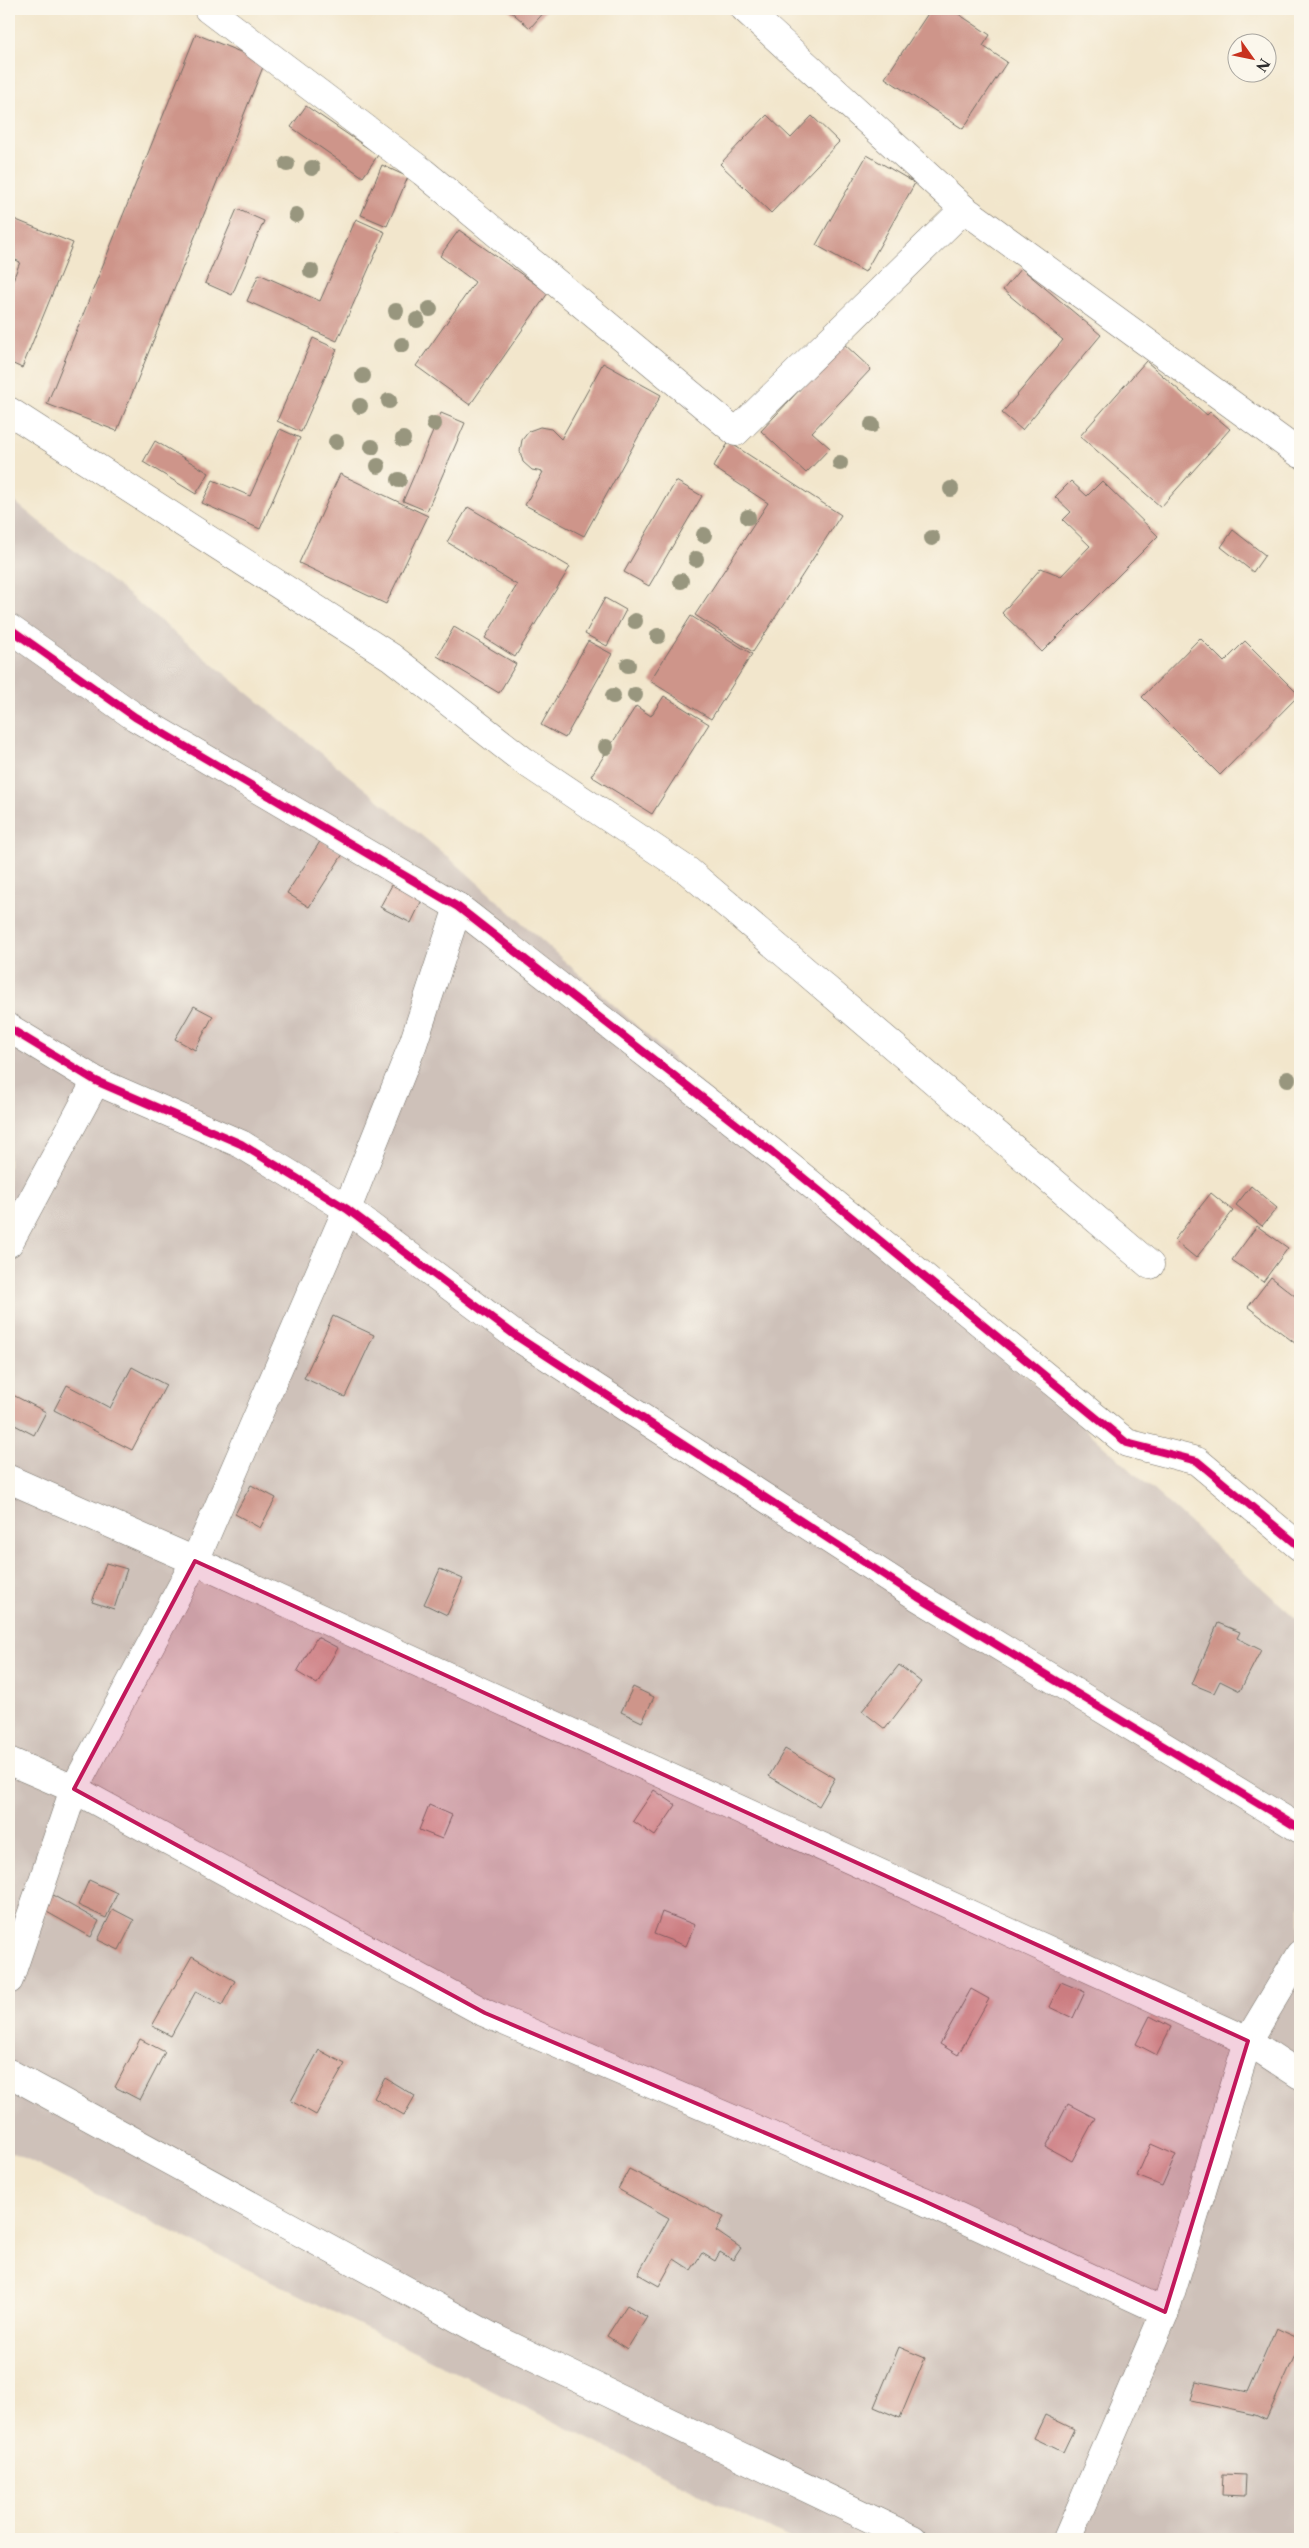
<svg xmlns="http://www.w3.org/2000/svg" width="1309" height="2548" font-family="'Libre Caslon Text',serif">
	<rect width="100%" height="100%" fill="#fbf7ec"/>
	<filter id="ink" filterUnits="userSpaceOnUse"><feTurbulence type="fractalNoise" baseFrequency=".02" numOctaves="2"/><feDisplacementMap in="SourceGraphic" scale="10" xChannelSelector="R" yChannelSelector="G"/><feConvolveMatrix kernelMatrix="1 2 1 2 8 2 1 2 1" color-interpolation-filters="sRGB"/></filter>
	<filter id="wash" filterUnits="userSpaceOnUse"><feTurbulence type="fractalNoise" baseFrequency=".0096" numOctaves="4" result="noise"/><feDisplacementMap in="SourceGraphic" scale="20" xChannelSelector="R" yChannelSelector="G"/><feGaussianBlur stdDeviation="1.12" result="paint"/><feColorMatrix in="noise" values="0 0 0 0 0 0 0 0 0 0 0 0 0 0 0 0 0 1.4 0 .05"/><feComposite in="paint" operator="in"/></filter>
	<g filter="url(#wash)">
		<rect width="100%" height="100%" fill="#f2e6cc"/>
		<polygon fill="#cec1b9" points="9,497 460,867 1300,1622 1300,2539 791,2539 9,2151"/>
		<g id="blocks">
			<g fill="#ce958a">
				<polygon points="508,9 547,9 530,28"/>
				<polygon points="931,9 951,9 990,35 983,46 1007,62 963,129 885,78"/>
				<polygon points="196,34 265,62 117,431 47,404"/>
				<polygon points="306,106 378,155 363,177 291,127"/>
				<polygon points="767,115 791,138 812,116 839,142 771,213 720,164"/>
				<polygon points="867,155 915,183 865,272 816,245"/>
				<polygon points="382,165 408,177 387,226 361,215"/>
				<polygon points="237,209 264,221 232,295 205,283"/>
				<polygon points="9,217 73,243 22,368 9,362 9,290 20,262 9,257"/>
				<polygon points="356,219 385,232 337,341 247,301 259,274 320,301"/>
				<polygon points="459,230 548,293 470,405 416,366 475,282 440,256"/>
				<polygon points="1021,268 1101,335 1022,430 1002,413 1063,340 1003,290"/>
				<polygon points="313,338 337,349 301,432 277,421"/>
				<polygon points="843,343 871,369 812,432 830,448 806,473 761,431"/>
				<polygon points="1146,361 1207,415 1210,412 1230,429 1161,507 1080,436"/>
				<polygon points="603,363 661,395 584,536 525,505 543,472 532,470 523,462 520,451 522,440 529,431 540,427 551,429 561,439"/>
				<polygon points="441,413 465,423 427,511 403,501"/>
				<polygon points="280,429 300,438 260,529 202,503 213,480 250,496"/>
				<polygon points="155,441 209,473 196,494 143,462"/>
				<polygon points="729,442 841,515 753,652 695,615 768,503 713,467"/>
				<polygon points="340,474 428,516 386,604 299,563"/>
				<polygon points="676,481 702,496 649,586 624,572"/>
				<polygon points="1071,481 1087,496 1102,481 1158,536 1042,652 1002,613 1041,568 1061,576 1090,546 1063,520 1071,512 1055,497"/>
				<polygon points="468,507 570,567 515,657 485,638 517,585 447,542"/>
				<polygon points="1233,530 1265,555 1253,572 1221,547"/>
				<polygon points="605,598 626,610 607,646 585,634"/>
				<polygon points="691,616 752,654 711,719 650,681"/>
				<polygon points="454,627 516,664 499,693 437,656"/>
				<polygon points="1200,638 1224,662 1245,641 1299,695 1220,775 1142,697"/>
				<polygon points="588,641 612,654 565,738 541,725"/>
				<polygon points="664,696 709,724 652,814 591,776 636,706 651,716"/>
				<polygon points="321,840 343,854 309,907 287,893"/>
				<polygon points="392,885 422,900 411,923 380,907"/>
				<polygon points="194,1006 213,1016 195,1050 175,1039"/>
				<polygon points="1251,1186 1277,1208 1262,1226 1236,1205"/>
				<polygon points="1211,1193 1233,1211 1196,1258 1174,1240"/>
				<polygon points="1257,1226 1288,1248 1263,1282 1232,1260"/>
				<polygon points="1271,1277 1300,1300 1300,1347 1248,1307"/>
				<polygon points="333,1316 374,1335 345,1397 304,1378"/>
				<polygon points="132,1367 166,1385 132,1450 54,1410 67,1385 110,1408"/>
				<polygon points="9,1393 46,1412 34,1435 9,1422"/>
				<polygon points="251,1485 276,1498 260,1528 235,1514"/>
				<polygon points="106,1563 127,1569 114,1609 92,1602"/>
				<polygon points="440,1569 463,1579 447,1615 424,1604"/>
				<polygon points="1218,1623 1240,1632 1237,1638 1261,1650 1240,1691 1220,1681 1214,1693 1192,1684"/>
				<polygon points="317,1637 338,1648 317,1684 297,1672"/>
				<polygon points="899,1665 921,1682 885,1729 862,1711"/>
				<polygon points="633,1687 654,1697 642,1722 621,1712"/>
				<polygon points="785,1749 835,1778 819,1806 769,1776"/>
				<polygon points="654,1790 676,1805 655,1836 633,1821"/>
				<polygon points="429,1805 452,1815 442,1839 419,1830"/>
				<polygon points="89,1880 117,1893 106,1918 78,1905"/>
				<polygon points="47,1892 99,1921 91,1937 38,1907"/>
				<polygon points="113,1909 134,1920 119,1950 98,1940"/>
				<polygon points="662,1912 695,1925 686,1946 654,1934"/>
				<polygon points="192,1956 235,1981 222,2005 196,1991 171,2036 152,2026"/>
				<polygon points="1061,1982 1085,1992 1073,2018 1049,2007"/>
				<polygon points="971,1989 989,1999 958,2055 940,2044"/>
				<polygon points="1150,2016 1171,2027 1157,2055 1136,2044"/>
				<polygon points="140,2039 165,2052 140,2100 115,2087"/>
				<polygon points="319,2050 345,2064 316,2115 291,2101"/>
				<polygon points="385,2078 415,2096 404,2115 374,2098"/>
				<polygon points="1068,2104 1095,2118 1072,2161 1046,2147"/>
				<polygon points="1151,2144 1176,2155 1162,2186 1137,2176"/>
				<polygon points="629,2169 724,2217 716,2231 741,2248 733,2260 720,2252 715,2261 702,2253 691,2270 674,2259 659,2286 638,2274 669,2218 618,2189"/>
				<polygon points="627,2305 647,2317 627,2349 607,2336"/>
				<polygon points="1276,2328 1300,2339 1300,2344 1266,2420 1255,2415 1191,2401 1196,2381 1248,2392"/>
				<polygon points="899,2347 925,2358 900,2418 874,2407"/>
				<polygon points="1045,2415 1074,2429 1063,2452 1034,2438"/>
				<polygon points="1223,2474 1246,2475 1245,2496 1222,2495"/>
				<polygon points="395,2534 401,2539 391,2539"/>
			</g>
		</g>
	</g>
	<g filter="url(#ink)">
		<use href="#blocks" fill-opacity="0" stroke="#716c63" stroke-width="1"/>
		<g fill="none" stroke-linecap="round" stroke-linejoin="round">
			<g stroke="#716c63" stroke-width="29">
				<g id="minor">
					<polyline points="208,9 423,172 736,432 964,209"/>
					<polyline points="745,9 964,209 1300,454"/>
					<polyline points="9,411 391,657 524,761 688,871 1150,1265"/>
					<polyline points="9,628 135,717 458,907 772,1152 1127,1443 1197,1461 1300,1547"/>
					<polyline points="9,1028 96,1081 241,1144 347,1209 516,1336 918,1597 1300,1829"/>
					<polyline points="9,1243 96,1081"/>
					<polyline points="9,1479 195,1561 1248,2041 1300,2075"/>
					<polyline points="9,1761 74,1789 485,2013 922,2200 1165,2312"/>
					<polyline points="9,1980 74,1789 195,1561 347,1209 413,1044 458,907"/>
					<polyline points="9,2073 490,2336 913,2539"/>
					<polyline points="1067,2539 1165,2312 1248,2041 1300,1954"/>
				</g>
			</g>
			<use href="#minor" stroke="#fff" stroke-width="28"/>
			<g stroke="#fbf7ec" stroke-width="11">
				<g id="cycleway">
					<polyline points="9,628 135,717 458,907 772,1152 1127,1443 1197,1461 1300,1547"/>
					<polyline points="9,1028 96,1081 241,1144 347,1209 516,1336 918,1597 1300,1829"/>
				</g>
			</g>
			<use href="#cycleway" stroke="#d6006c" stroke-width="8"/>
		</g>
		<g fill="#98967e">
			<circle cx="287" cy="164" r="8"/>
			<circle cx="312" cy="168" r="8"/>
			<circle cx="296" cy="215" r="8"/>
			<circle cx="311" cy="271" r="8"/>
			<circle cx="430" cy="309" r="8"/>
			<circle cx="396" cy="311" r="8"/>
			<circle cx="417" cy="320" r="8"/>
			<circle cx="402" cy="345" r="8"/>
			<circle cx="363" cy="376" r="8"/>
			<circle cx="389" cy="401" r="8"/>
			<circle cx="360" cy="406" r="8"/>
			<circle cx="434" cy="424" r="8"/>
			<circle cx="872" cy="425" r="8"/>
			<circle cx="403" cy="439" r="8"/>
			<circle cx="336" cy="442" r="8"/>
			<circle cx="372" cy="447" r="8"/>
			<circle cx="840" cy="463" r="8"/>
			<circle cx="378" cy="466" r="8"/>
			<circle cx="399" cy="480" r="8"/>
			<circle cx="951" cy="489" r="8"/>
			<circle cx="748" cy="517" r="8"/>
			<circle cx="704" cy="535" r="8"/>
			<circle cx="932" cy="538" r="8"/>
			<circle cx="696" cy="559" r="8"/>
			<circle cx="681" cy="581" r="8"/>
			<circle cx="635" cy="621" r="8"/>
			<circle cx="658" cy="636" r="8"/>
			<circle cx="628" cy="665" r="8"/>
			<circle cx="635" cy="695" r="8"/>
			<circle cx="613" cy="696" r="8"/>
			<circle cx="606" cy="747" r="8"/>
			<circle cx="1288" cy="1079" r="8"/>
		</g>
	</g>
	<path fill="#c2185b" fill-opacity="0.2" stroke="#c2185b" stroke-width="4" stroke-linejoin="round" d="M195,1561L1248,2041L1165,2312L922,2200L485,2013L74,1789Z"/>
	<rect width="1309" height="2548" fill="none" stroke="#fbf7ec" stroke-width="30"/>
	<g transform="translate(1252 58) rotate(123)"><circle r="24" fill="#fbf7ec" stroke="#a8a59f"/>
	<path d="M0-4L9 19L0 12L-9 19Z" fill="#c8321e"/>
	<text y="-8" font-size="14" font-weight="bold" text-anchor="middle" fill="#2b2b2b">N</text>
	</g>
</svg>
